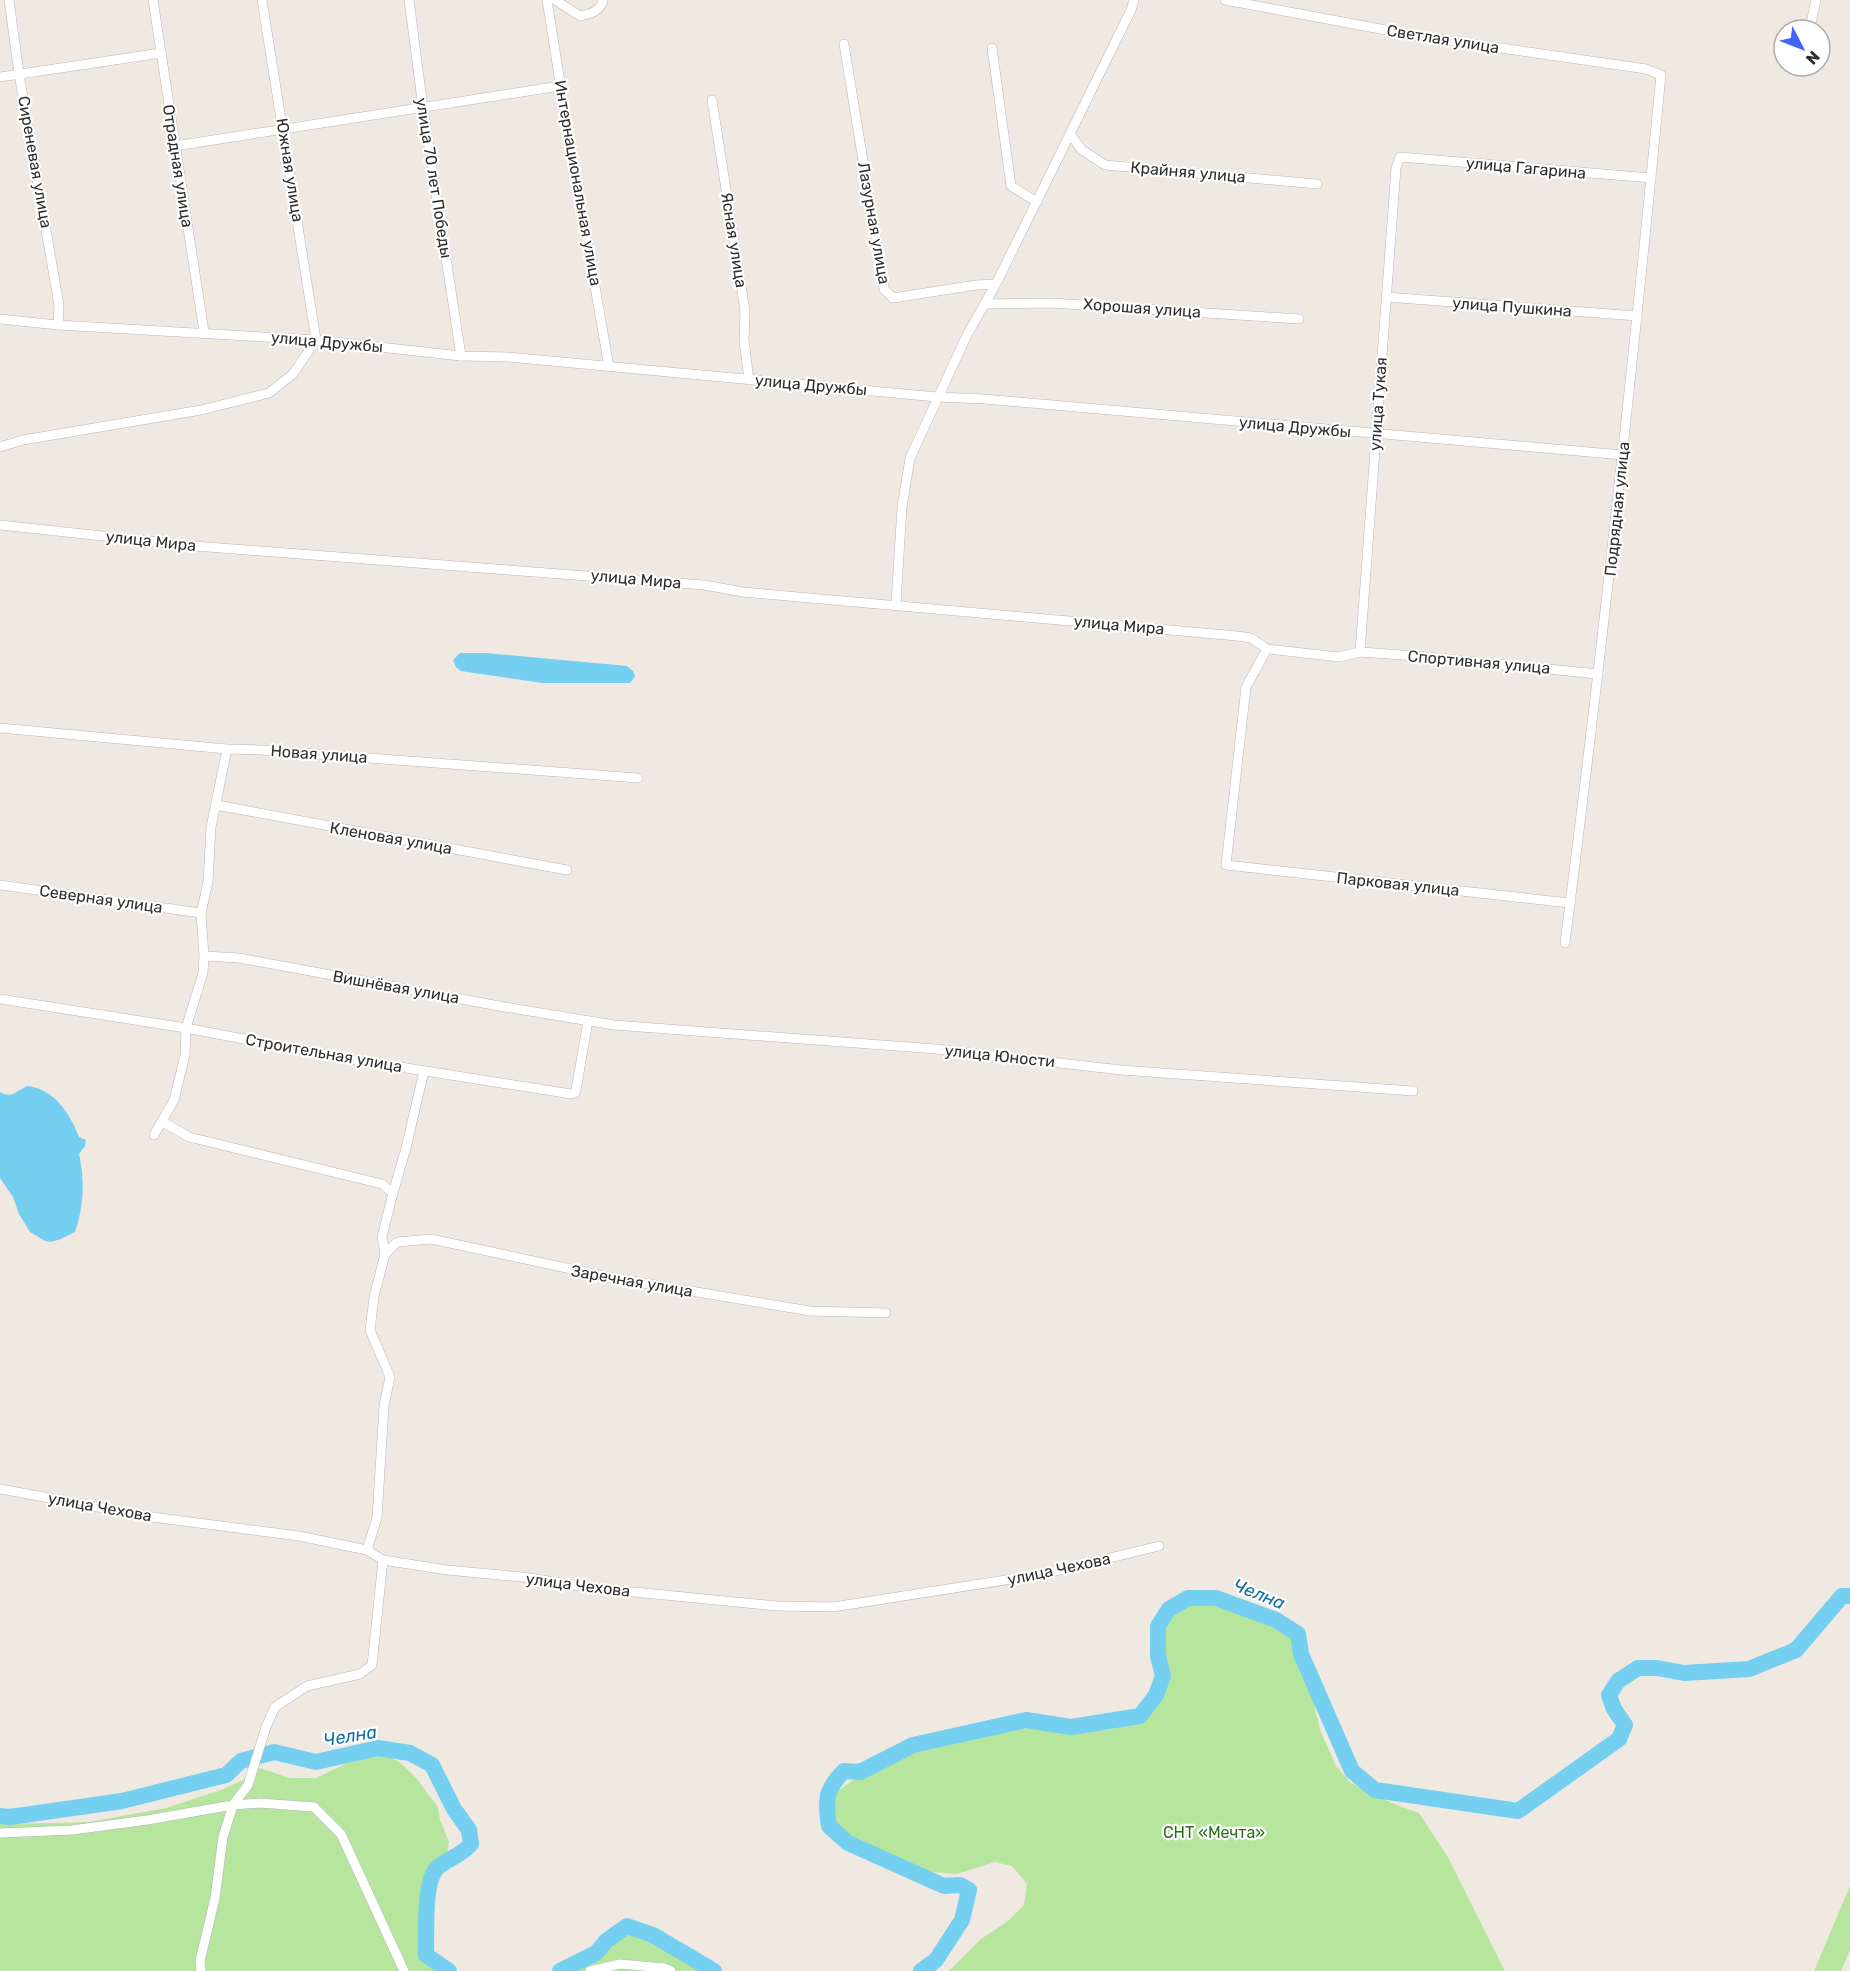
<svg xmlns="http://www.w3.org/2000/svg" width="1850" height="1971" font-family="Rubik,sans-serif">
	<rect width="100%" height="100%" fill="#efe9e1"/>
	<g fill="#b6e59e">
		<path d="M1204,1601C1228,1607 1283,1618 1297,1637L1294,1647L1296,1659L1305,1676L1313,1695L1315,1710L1321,1732L1336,1766L1351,1783L1394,1804L1419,1813L1449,1859L1505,1971H949L981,1939L1008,1921L1024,1905L1027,1884L1012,1866L995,1862L957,1874L894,1869L880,1864L861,1850L837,1839L830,1833L824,1819L828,1800L842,1788L869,1769L919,1746L990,1730L1049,1727L1107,1730L1129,1724L1140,1711L1154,1689L1158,1677L1152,1634L1160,1619L1170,1607L1186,1602Z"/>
		<polygon points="377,1755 389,1756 402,1764 416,1778 438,1807 440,1820 449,1842 445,1865 432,1886 427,1922 430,1949 441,1971 0,1971 0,1824 89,1822 166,1808 221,1790 243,1780 249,1773 260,1768 289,1778 316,1778 347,1763"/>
		<polygon points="1850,1886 1850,1950 1841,1971 1814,1971"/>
		<path d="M631,1930C658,1932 684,1954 704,1971H553L581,1955Z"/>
	</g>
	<g fill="#75cff0">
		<polygon points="460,653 486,653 627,666 633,671 635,676 630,683 543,683 461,671 456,667 453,660"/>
		<path d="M27,1086C55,1089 70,1114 79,1137L86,1140L85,1146L79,1154C85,1181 84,1206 75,1232L61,1239L51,1242L45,1241L30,1232L19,1214L13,1197L0,1178V1092C12,1099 16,1091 27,1086Z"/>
	</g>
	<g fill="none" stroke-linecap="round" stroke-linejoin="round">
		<g stroke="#75cff0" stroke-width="16">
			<path d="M0,1816L10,1817L122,1801L226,1775L241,1761L274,1752L316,1762L378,1748L410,1753L432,1765L454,1809L469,1830L471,1844C461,1856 448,1858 437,1868C423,1883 427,1934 426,1955L449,1971"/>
			<polyline points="560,1971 596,1953 606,1941 627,1926 653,1935 714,1971"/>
			<path d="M921,1971L936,1960L962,1920L969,1890L960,1885L944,1886L848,1843L829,1826C825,1800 825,1790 844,1771L860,1772L913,1745L1026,1720L1071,1727L1140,1716L1156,1695L1163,1676L1158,1656V1626L1169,1609L1188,1598H1216L1276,1620L1298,1634L1301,1654L1352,1771L1375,1790L1518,1811L1619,1739L1625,1725L1614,1709L1609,1695L1618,1681L1638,1668H1657L1684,1673L1749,1669L1796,1650L1842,1596H1850"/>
		</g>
		<g stroke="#b4b7c1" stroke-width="10">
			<g id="minor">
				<polyline points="9,0 19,74 59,305 58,325"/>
				<polyline points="153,0 204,332"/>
				<polyline points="409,0 423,108 461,356"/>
				<polyline points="547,0 565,114 609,367"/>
				<path d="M555,0L580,16C590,14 601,11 603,0"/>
				<path d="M1225,0L1418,36L1646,69L1661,75C1633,365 1602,654 1565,943"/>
				<polyline points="1811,23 1816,0"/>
				<polyline points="844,44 884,289 893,298 976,285 996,284"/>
				<polyline points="992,48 1011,186 1037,202"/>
				<polyline points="0,77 161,53"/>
				<polyline points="712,100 745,311 744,340 749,380"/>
				<polyline points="1070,134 1082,150 1105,165 1317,184"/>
				<polyline points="175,146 560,86"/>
				<polyline points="1386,297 1637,316"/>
				<polyline points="985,304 1052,303 1299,319"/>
				<polyline points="0,319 58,325 316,340 461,356 508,357 937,397 984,399 1623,455"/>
				<polyline points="0,447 23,440 201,410 269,393 293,374 316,340 262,0"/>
				<polyline points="0,525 195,546 704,585 743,592 1237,636 1251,638 1267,649 1339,657 1360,652 1417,656 1598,674"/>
				<polyline points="896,604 902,507 910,458 967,335 996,284 1131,10 1134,0"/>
				<polyline points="1267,649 1246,687 1226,865 1570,903"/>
				<polyline points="1360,652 1396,168 1400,157 1651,178"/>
				<polyline points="0,728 227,749 261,750 638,778"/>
				<polyline points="216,805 567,870"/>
				<polyline points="0,885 201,913"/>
				<polyline points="204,956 239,958 499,1006 614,1025 936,1049 1121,1070 1413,1091"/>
				<polyline points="0,999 186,1028 343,1058 571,1094 575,1093 576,1090 588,1021"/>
				<polyline points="163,1122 189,1137 382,1184 393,1193 382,1237 385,1254"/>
				<polyline points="154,1135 174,1100 185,1055 186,1028 203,973 204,956 201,913 208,882 211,827 227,749"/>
				<polyline points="393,1193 406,1148 424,1071"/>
				<polyline points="0,1489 152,1517 299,1536 367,1550 383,1560 447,1570 522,1577 593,1588 777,1606 833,1607 1044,1574 1159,1546"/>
				<polyline points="367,1550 377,1518 384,1406 390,1377 370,1330 374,1297 385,1254 397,1242 431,1239 613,1278 810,1311 886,1313"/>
				<polyline points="0,1833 72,1830 147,1820 233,1805 260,1803 314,1807 341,1834 404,1971"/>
				<polyline points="201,1971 200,1961 215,1898 223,1837 233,1805 248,1785 266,1727 275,1707 307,1686 360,1674 372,1665 383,1560"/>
				<polyline points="590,1971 620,1964 664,1968 671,1971"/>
			</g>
		</g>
		<use href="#minor" stroke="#fff" stroke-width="9"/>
	</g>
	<g text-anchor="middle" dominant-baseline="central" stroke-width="4.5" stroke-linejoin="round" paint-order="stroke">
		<g font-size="16" fill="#2e2e2e" stroke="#fff">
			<text transform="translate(1443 39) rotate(9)">Светлая улица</text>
			<text transform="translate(35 162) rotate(80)">Сиреневая улица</text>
			<text transform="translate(178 166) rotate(81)">Отрадная улица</text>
			<text transform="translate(1526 168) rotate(5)">улица Гагарина</text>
			<text transform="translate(290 170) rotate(81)">Южная улица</text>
			<text transform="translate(1188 172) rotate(5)">Крайняя улица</text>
			<text transform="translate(434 178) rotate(81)">улица 70 лет Победы</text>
			<text transform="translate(578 183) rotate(80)">Интернациональная улица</text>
			<text transform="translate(874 223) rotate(80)">Лазурная улица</text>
			<text transform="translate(734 240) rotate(81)">Ясная улица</text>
			<text transform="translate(1512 307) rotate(4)">улица Пушкина</text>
			<text transform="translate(1142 308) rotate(4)">Хорошая улица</text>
			<text transform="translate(327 342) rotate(5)">улица Дружбы</text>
			<text transform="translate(811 385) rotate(5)">улица Дружбы</text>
			<text transform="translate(1378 404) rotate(-86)">улица Тукая</text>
			<text transform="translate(1295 427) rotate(5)">улица Дружбы</text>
			<text transform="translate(1617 509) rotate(-84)">Подрядная улица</text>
			<text transform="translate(151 541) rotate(6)">улица Мира</text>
			<text transform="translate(636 579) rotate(5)">улица Мира</text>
			<text transform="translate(1119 625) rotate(5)">улица Мира</text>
			<text transform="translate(1479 662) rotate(5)">Спортивная улица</text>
			<text transform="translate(319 754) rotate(4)">Новая улица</text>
			<text transform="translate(391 838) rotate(10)">Кленовая улица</text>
			<text transform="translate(1398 884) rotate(6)">Парковая улица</text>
			<text transform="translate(101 899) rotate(8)">Северная улица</text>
			<text transform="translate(396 987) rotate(10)">Вишнёвая улица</text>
			<text transform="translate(324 1053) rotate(10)">Строительная улица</text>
			<text transform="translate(1000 1056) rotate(6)">улица Юности</text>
			<text transform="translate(632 1281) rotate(10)">Заречная улица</text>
			<text transform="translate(100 1507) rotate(10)">улица Чехова</text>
			<text transform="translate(1059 1569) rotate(-12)">улица Чехова</text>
			<text transform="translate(578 1585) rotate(7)">улица Чехова</text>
		</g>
		<g font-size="16" fill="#2c6e1b" stroke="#fff">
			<text x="1214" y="1832">СНТ «Мечта»</text>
		</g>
		<g font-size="18" font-style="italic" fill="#0d6fa3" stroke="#fff">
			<text transform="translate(1259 1594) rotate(22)">Челна</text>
			<text transform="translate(350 1736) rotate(-9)">Челна</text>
		</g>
	</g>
	<g transform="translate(1802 48) rotate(132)"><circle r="28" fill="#ffffff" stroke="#ababab" stroke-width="1.5"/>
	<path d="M0-4.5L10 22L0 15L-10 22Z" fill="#4264fb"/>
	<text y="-9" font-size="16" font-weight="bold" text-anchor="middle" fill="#2e2e2e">N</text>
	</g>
</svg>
